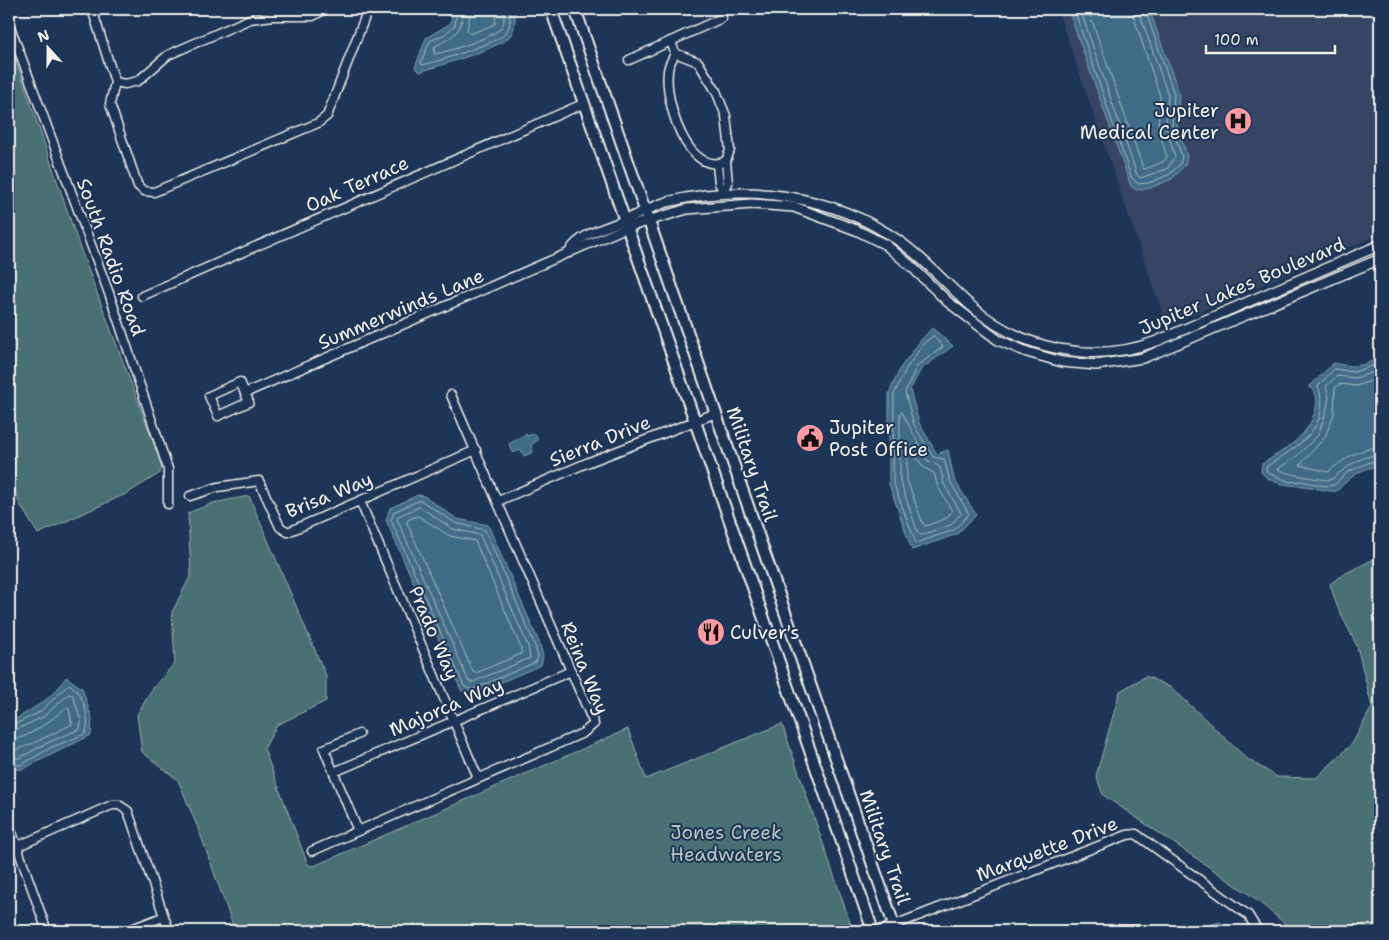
<svg xmlns="http://www.w3.org/2000/svg" width="1389" height="940" font-family="'Shantell Sans',sans-serif">
	<rect width="100%" height="100%" fill="#1d3557"/>
	<filter id="ink" filterUnits="userSpaceOnUse"><feTurbulence type="fractalNoise" baseFrequency=".02" numOctaves="2"/><feDisplacementMap in="SourceGraphic" scale="10" xChannelSelector="R" yChannelSelector="G"/><feConvolveMatrix kernelMatrix="1 2 1 2 8 2 1 2 1" color-interpolation-filters="sRGB"/></filter>
	<g filter="url(#ink)">
		<polygon fill="#344464" points="1057,9 1380,9 1380,234 1167,326"/>
		<g fill="#486f73" stroke="#9eb0ae">
			<polygon points="9,40 80,248 162,465 160,473 128,493 38,534 19,503 9,472"/>
			<polygon points="249,496 326,676 326,701 277,725 264,749 308,865 314,866 628,729 646,779 782,724 853,931 235,931 198,828 178,780 142,752 137,715 152,689 175,663 172,612 191,575 188,513 213,503"/>
			<polygon points="1380,556 1380,931 1294,931 1253,897 1103,795 1096,776 1120,691 1146,676 1172,688 1246,758 1277,777 1316,778 1352,744 1372,707 1357,646 1337,606 1330,584 1344,574"/>
		</g>
		<g fill="#406c87" stroke="#88a1ae">
			<path d="M452,9H515C515,19 516,31 508,38C494,50 440,65 420,72L415,68L426,38L451,23Z"/>
			<polygon points="1068,9 1149,9 1179,93 1177,125 1187,156 1185,165 1172,179 1150,188 1136,190 1131,186"/>
			<polygon points="932,328 953,346 921,369 910,390 919,423 937,454 948,450 954,479 976,515 957,534 912,550 889,484 889,393 901,367 921,340"/>
			<path d="M1380,357V466C1362,467 1349,478 1337,491C1324,492 1314,486 1301,486C1287,485 1270,484 1261,472L1262,464C1285,449 1310,437 1316,407C1318,397 1317,393 1309,387L1334,363C1355,368 1361,367 1380,357Z"/>
			<polygon points="526,434 527,436 533,434 537,436 537,441 531,445 533,452 524,456 521,450 512,453 509,444"/>
			<polygon points="418,495 424,496 457,519 488,525 539,642 543,656 541,665 476,693 468,695 461,690 386,520 390,508"/>
			<path d="M66,677L82,688L92,719L91,735L23,769L9,770V723C30,710 53,700 66,677Z"/>
			<polygon points="1219,922 1230,928 1229,931 1191,931"/>
		</g>
		<g fill="none" stroke-linecap="round" stroke-linejoin="round">
			<g stroke="#acbcc1" stroke-width="1">
				<path d="M457,9L455,25L445,34L430,41L421,62L422,65C435,63 494,43 504,35C511,28 510,18 510,9"/>
				<path d="M463,9C462,32 455,36 435,46L434,54C445,53 494,37 501,28C505,23 504,15 504,9"/>
				<polyline points="471,9 467,31 470,34 495,24 496,9"/>
				<polyline points="1074,9 1131,177 1138,184 1149,183 1170,174 1180,164 1182,157 1172,126 1174,94 1145,9"/>
				<polyline points="1080,9 1137,175 1140,178 1167,169 1175,157 1166,127 1168,95 1138,9"/>
				<polyline points="1088,9 1143,168 1145,169 1163,162 1167,157 1158,128 1160,96 1131,9"/>
				<polygon points="934,336 943,347 917,366 905,392 914,425 933,457 944,459 950,481 969,514 954,530 916,543 893,482 894,394 906,369 924,343"/>
				<path d="M1380,363L1354,372L1334,369L1318,386C1333,427 1297,447 1267,466L1266,470L1268,473L1290,482L1301,481L1325,486L1334,485L1348,472L1370,462L1380,461"/>
				<path d="M1380,370L1355,378L1337,376L1326,386L1329,398L1326,412L1318,435L1297,456L1278,469C1284,474 1322,480 1331,480C1346,468 1360,455 1380,455"/>
				<path d="M1380,378L1356,386L1340,384L1335,388L1334,414L1325,437L1300,465L1328,472C1343,460 1359,448 1380,447"/>
				<polygon points="902,412 927,460 940,467 944,484 961,513 951,525 921,535 918,533 900,481 900,414"/>
				<polygon points="909,446 923,467 934,473 938,487 952,511 947,518 926,526 923,524 907,480 907,448"/>
				<polygon points="418,501 422,501 455,523 485,530 534,643 538,656 536,662 474,689 469,689 464,686 391,520 394,512"/>
				<polygon points="420,507 453,529 480,535 528,646 530,658 473,682 469,682 397,519 399,516"/>
				<polygon points="418,516 450,536 475,541 521,648 521,654 476,673 473,672 407,523 408,520"/>
				<path d="M9,727L40,712L69,684C82,690 92,721 85,734L50,748L21,765H9"/>
				<polyline points="9,733 43,717 69,694 73,695 81,721 80,729 47,743 19,758 9,759"/>
				<path d="M9,740C27,740 52,719 66,708L69,709L72,724C61,730 18,752 9,751"/>
			</g>
			<g stroke="#f4f1e8" stroke-width="11">
				<g id="minor">
					<polyline points="92,9 115,82 110,104 138,186 144,191 154,192 318,123 327,116 368,9"/>
					<polyline points="9,24 110,296 168,469 168,504"/>
					<path d="M671,41L675,53C673,59 668,65 668,71C664,100 687,178 726,161"/>
					<polyline points="675,53 698,62 716,91 726,116 730,150 726,161 728,183 724,193"/>
					<polyline points="629,60 722,18"/>
					<polyline points="115,82 125,84 138,81 168,55 250,19 273,16 313,16 325,9"/>
					<polyline points="717,165 719,183 724,193"/>
					<path d="M569,253C575,235 608,227 625,220"/>
					<polyline points="142,296 585,103"/>
					<polygon points="240,382 249,402 218,416 209,396"/>
					<polyline points="245,393 628,227"/>
					<polyline points="190,496 218,487 259,481 280,527 288,532 476,450"/>
					<polyline points="360,501 478,778"/>
					<polyline points="498,501 589,462 716,413"/>
					<polyline points="334,772 571,671"/>
					<polyline points="9,824 47,931"/>
					<polyline points="358,831 324,749 359,734"/>
					<polyline points="9,850 112,805 119,805 128,811 169,931"/>
					<polyline points="312,851 583,733 594,724 451,395"/>
					<polyline points="126,931 163,917"/>
					<polyline points="879,931 1127,835 1136,834 1248,915 1258,931"/>
				</g>
			</g>
			<g stroke="#f4f1e8" stroke-width="12">
				<g id="tertiary">
					<path d="M625,220C639,214 653,206 667,202C746,183 832,194 899,241C925,259 946,284 970,305C1021,350 1093,365 1157,341L1380,245"/>
					<polyline points="628,227 687,209 752,204 794,207 856,230 886,245 912,267 948,302 998,340 1027,352 1062,362 1096,365 1143,358 1380,259"/>
				</g>
			</g>
			<g stroke="#f4f1e8" stroke-width="14">
				<g id="secondary">
					<polyline points="551,9 873,931"/>
					<polyline points="575,9 896,931"/>
				</g>
			</g>
			<use href="#minor" stroke="#1d3557" stroke-width="8"/>
			<use href="#tertiary" stroke="#1d3557" stroke-width="9"/>
			<use href="#secondary" stroke="#1d3557" stroke-width="10"/>
		</g>
	</g>
	<defs>
		<g id="hospital-disc" transform="scale(1.4375)"><circle r="9.5" fill="#ff9aa2" stroke="#1d3557"/><path d="M-5-5h3v3.5h4V-5h3V5h-3V1.5h-4V5h-3Z" fill="#111"/></g>
		<g id="civic-disc" transform="scale(1.4375)"><circle r="9.5" fill="#ff9aa2" stroke="#1d3557"/><path d="M-.6-6.5H3V-4.5H.6V-3L4-1V1h2V6H-6V1h2V-1L-.6-3ZM-1.2 2.5V6h2.4V2.5Z" fill="#111"/></g>
		<g id="restaurant-disc" transform="scale(1.4375)"><circle r="9.5" fill="#ff9aa2" stroke="#1d3557"/><path d="M-5-6h1v4h1v-4h1v4h1v-4h1v5L-1.5 .5V6h-2V.5L-5-1ZM5-6V6H3V1.5H1.5Q1.5-4 5-6Z" fill="#111"/></g>
	</defs>
	<g fill-rule="evenodd">
		<use href="#hospital-disc" x="1238" y="121"/>
		<use href="#civic-disc" x="810" y="438"/>
		<use href="#restaurant-disc" x="711" y="632"/>
	</g>
	<g text-anchor="middle" dominant-baseline="central" stroke-width="4" stroke-linejoin="round" paint-order="stroke">
		<g font-size="19" fill="#f4f1e8" stroke="#1d3557" text-anchor="start">
			<text x="1219" y="110" text-anchor="end">Jupiter<tspan x="1219" dy="22">Medical Center</tspan></text>
			<text x="829" y="427">Jupiter<tspan x="829" dy="22">Post Office</tspan></text>
			<text x="730" y="632">Culver's</text>
		</g>
		<g font-size="19" fill="#f4f1e8" stroke="#1d3557">
			<text transform="translate(357 184) rotate(-24)">Oak Terrace</text>
			<text transform="translate(111 257) rotate(70)">South Radio Road</text>
			<text transform="translate(1242 286) rotate(-23)">Jupiter Lakes Boulevard</text>
			<text transform="translate(401 309) rotate(-23)">Summerwinds Lane</text>
			<text transform="translate(600 441) rotate(-22)">Sierra Drive</text>
			<text transform="translate(752 464) rotate(71)">Military Trail</text>
			<text transform="translate(329 495) rotate(-22)">Brisa Way</text>
			<text transform="translate(434 633) rotate(67)">Prado Way</text>
			<text transform="translate(585 668) rotate(68)">Reina Way</text>
			<text transform="translate(446 707) rotate(-23)">Majorca Way</text>
			<text transform="translate(885 847) rotate(71)">Military Trail</text>
			<text transform="translate(1047 849) rotate(-21)">Marquette Drive</text>
		</g>
		<g font-size="19" fill="#b8c4bf" stroke="#1d3557">
			<text x="726" y="832">Jones Creek<tspan x="726" dy="22">Headwaters</tspan></text>
		</g>
	</g>
	<rect width="1389" height="940" fill="none" stroke="#1d3557" stroke-width="30"/>
	<rect x="15" y="15" width="1359" height="910" fill="none" stroke="#f4f1e8" stroke-width="2" filter="url(#ink)"/>
	<g transform="translate(48 48) rotate(339)" stroke="#1d3557" stroke-width="4" paint-order="stroke">
	<path d="M0-4L9 19L0 12L-9 19Z" fill="#f4f1e8"/>
	<text y="-8" font-size="14" font-weight="bold" text-anchor="middle" fill="#f4f1e8">N</text>
	</g>
	<path d="M1206 45v8h129v-8" fill="none" stroke="#f4f1e8" stroke-width="2.5"/>
	<text x="1214" y="45" font-size="15" fill="#f4f1e8" stroke="#1d3557" stroke-width="4" paint-order="stroke">100 m</text>
</svg>
